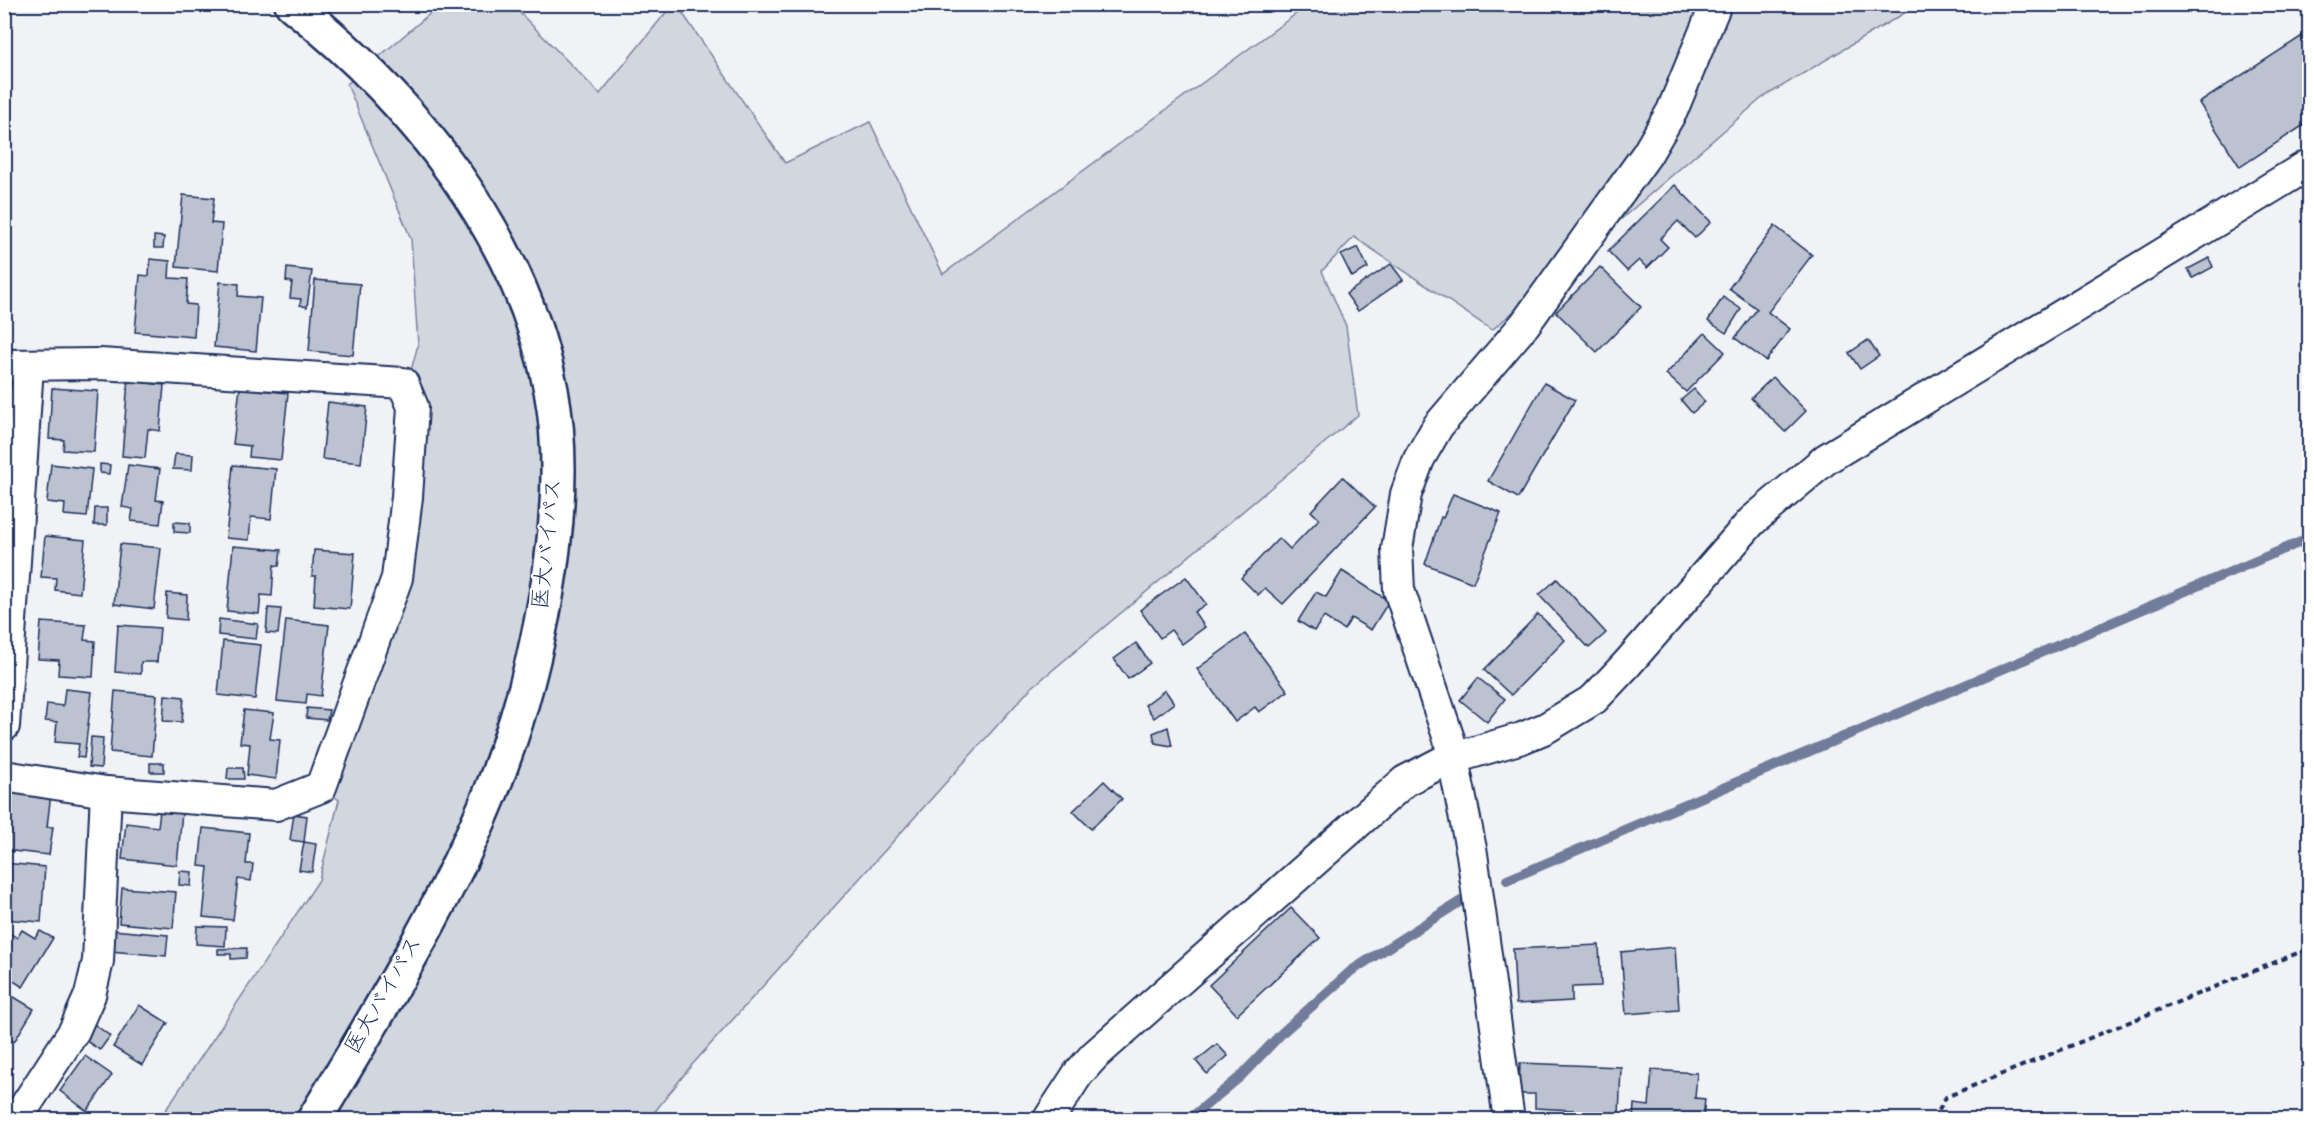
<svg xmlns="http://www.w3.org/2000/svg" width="2314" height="1124" font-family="Dekko,'Klee One',sans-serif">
	<rect width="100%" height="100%" fill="#f1f2f5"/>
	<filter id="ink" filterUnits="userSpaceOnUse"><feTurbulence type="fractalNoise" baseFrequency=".0167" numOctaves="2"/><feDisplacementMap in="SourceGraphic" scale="12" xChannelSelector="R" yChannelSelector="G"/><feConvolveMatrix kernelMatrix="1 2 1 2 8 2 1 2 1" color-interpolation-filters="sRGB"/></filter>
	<g filter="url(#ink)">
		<polygon fill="#d2d6df" stroke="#76829e" stroke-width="1.5" points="440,5 512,5 600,94 672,5 677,5 785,163 870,122 943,274 1308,5 1918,5 1762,98 1492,330 1354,237 1322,271 1346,326 1358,415 1030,689 691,1066 649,1119 159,1120 319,880 339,800 321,787 405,577 408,381 418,345 411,239 347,84"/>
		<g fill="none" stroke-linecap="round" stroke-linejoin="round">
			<g stroke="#707c9a" stroke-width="10">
				<polyline points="1507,880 2310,538"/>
				<polyline points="1188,1120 1240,1077 1282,1033 1351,971 1461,901"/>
			</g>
		</g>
		<g fill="#bcc2d0" stroke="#1b2f5e" stroke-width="1.5">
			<polygon points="2310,31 2310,121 2240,167 2199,103"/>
			<polygon points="1675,185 1711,222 1695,238 1678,221 1660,239 1668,247 1647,268 1639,260 1627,271 1608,251"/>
			<polygon points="183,195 214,198 211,223 222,224 218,271 176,267"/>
			<polygon points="1775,226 1812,255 1768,312 1790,329 1766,361 1735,338 1757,309 1729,288"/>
			<polygon points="154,236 164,237 163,248 154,248"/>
			<polygon points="1358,247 1368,268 1352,277 1341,255"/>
			<polygon points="2209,258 2213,267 2193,278 2188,269"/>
			<polygon points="150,259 170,261 169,278 188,279 186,304 196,305 194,337 135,332 140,275 149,276"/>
			<polygon points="1391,264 1403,280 1358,311 1346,294"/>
			<polygon points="1600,267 1641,307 1597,352 1556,312"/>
			<polygon points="287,268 312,271 307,307 300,305 301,299 290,298 292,282 286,281"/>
			<polygon points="315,280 360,284 353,355 309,351"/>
			<polygon points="220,282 239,284 238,296 261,298 256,351 214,347"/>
			<polygon points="1723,297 1741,309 1726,333 1708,321"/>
			<polygon points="1705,333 1725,352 1686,392 1666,374"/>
			<polygon points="1868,340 1879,356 1860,369 1849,353"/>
			<polygon points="1773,377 1806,411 1785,432 1751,398"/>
			<polygon points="128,381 164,385 160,431 148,429 145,458 122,456"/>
			<polygon points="1544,383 1575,400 1518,498 1488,481"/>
			<polygon points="52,388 98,391 94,452 63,450 64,440 49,439"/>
			<polygon points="240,388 288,393 281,460 249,457 250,446 233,444"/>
			<polygon points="1694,389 1705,402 1692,413 1681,400"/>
			<polygon points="328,402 367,407 361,463 322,459"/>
			<polygon points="175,454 193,455 192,470 173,469"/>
			<polygon points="51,464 92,469 87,517 64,515 65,504 47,502"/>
			<polygon points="100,464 110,465 109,474 100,473"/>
			<polygon points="128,465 160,469 156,500 163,501 160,524 131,521 133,509 122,507"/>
			<polygon points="233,465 276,469 271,519 251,517 249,540 226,538"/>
			<polygon points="1343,477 1375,507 1283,604 1265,588 1258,595 1241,578 1279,538 1290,549 1319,519 1311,511"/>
			<polygon points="1453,494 1501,513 1473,583 1425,564 1441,517 1443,518"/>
			<polygon points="95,508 107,508 107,525 94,525"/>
			<polygon points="174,522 190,523 190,533 174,532"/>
			<polygon points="45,536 85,540 80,593 55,590 56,578 41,577"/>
			<polygon points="120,544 161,548 154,609 114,604"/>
			<polygon points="233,546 281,550 279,566 274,565 272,596 261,595 259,614 227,611"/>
			<polygon points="314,550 355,553 350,609 314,606 316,576 312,576"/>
			<polygon points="1342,571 1389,601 1371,630 1351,618 1344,630 1324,617 1314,631 1298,621 1316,592 1326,597"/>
			<polygon points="1186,577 1206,604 1194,612 1205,627 1182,644 1171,630 1160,638 1140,610"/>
			<polygon points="1557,579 1606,633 1589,648 1539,595"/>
			<polygon points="167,593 187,595 186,620 166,618"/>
			<polygon points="268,608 281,609 278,634 266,633"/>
			<polygon points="1538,614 1565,640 1511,695 1484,670"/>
			<polygon points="219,619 258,624 256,639 218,635"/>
			<polygon points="286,620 329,625 321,696 307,694 306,704 277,701"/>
			<polygon points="41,622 86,625 84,640 95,641 93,677 58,675 59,660 38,659"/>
			<polygon points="118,625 160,628 157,662 141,662 141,674 115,672"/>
			<polygon points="1245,634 1288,691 1259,712 1255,707 1235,722 1197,669"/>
			<polygon points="223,641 261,645 255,699 218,695"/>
			<polygon points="1136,643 1150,663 1128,679 1114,659"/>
			<polygon points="1478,678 1505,699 1487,722 1460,700"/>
			<polygon points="65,689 92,692 84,758 77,757 79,744 55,742 57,722 45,721 47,704 63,706"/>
			<polygon points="1165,690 1174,703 1154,718 1145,705"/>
			<polygon points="115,691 157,695 152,756 110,752"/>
			<polygon points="165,695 184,697 182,722 163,721"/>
			<polygon points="307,708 329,710 327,720 306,718"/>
			<polygon points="244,710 274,713 270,739 280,740 276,779 247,775 250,744 240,743"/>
			<polygon points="1168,727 1172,746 1155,743 1153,733"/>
			<polygon points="91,737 103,738 101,768 89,767"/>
			<rect x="150" y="763" width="14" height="9"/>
			<polygon points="228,768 243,768 244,779 227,779"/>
			<polygon points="1104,781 1122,799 1091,829 1073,811"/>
			<polygon points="11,788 51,793 47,827 53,827 49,855 4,850"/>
			<polygon points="160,810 182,812 177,865 122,859 126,823 158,827"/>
			<polygon points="294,814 307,816 304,842 290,840"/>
			<polygon points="203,828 249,833 246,864 253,864 251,881 238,879 233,920 203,917 208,867 199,866"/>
			<polygon points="304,842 316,844 312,872 299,870"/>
			<polygon points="4,863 45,867 41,922 4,919"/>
			<polygon points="180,871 192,872 191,886 179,885"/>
			<polygon points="122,888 176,892 173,928 119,923"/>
			<polygon points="1291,908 1320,938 1237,1015 1209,985"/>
			<polygon points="197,926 226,927 225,946 196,944"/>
			<polygon points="22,930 35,938 40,931 53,938 23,987 4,975 4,942 10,933 17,938"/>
			<polygon points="112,930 168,935 166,956 110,951"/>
			<polygon points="1599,945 1601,986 1572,987 1572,1001 1516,1004 1513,949"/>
			<polygon points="1675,947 1679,1010 1626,1014 1621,952"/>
			<polygon points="247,948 246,958 231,959 231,954 218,954 218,949"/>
			<polygon points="4,991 34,1009 14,1042 4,1036"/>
			<polygon points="139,1005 168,1023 142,1065 113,1047"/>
			<polygon points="94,1024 110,1036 100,1050 83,1039"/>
			<polygon points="1217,1044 1228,1056 1207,1074 1196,1061"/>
			<polygon points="85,1056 112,1075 87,1111 60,1091"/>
			<polygon points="1520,1063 1621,1067 1619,1116 1591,1115 1591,1120 1573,1120 1573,1110 1535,1108 1535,1094 1519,1094"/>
			<polygon points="1652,1070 1697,1073 1695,1098 1705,1099 1703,1119 1633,1120 1634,1104 1649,1106"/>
		</g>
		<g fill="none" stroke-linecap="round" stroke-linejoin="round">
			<g stroke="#1b2f5e" stroke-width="34">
				<g id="minor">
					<polyline points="4,365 100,364 403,383 413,407 407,497 397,578 321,787 276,805 106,792 4,776"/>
					<polyline points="4,726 28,366"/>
					<polyline points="16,1120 74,1031 90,995 98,961 106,792"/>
					<polyline points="1048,1120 1078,1074 1094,1056 1405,781 1444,761 1522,738 1546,728 1594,699 1627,664 1752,521 1826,459 2310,164"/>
					<polyline points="1509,1120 1472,854 1449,739 1399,590 1397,549 1406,494 1419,459 1438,426 1525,324 1647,154 1672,111 1716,4"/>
				</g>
			</g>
			<g stroke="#1b2f5e" stroke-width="38">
				<path id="secondary" d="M292,4C413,100 521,235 551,390C574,509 536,680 491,792C445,905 377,1015 314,1120"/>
			</g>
			<polyline stroke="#1b2f5e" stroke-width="4" stroke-dasharray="6 4.5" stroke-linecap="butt" points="1934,1120 1946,1097 2310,948"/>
			<use href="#minor" stroke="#fff" stroke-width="30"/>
			<use href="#secondary" stroke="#fff" stroke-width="33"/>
		</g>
	</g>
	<g text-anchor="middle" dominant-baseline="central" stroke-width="4.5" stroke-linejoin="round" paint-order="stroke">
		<g font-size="22" fill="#1b2f5e" stroke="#fff">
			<text transform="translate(549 544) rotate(-84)">医大バイパス</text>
			<text transform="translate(385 996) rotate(-60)">医大バイパス</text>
		</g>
	</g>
	<rect width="2314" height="1124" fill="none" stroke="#fff" stroke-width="24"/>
	<rect x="12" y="12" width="2290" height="1100" fill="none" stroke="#1b2f5e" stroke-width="2" filter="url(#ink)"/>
</svg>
